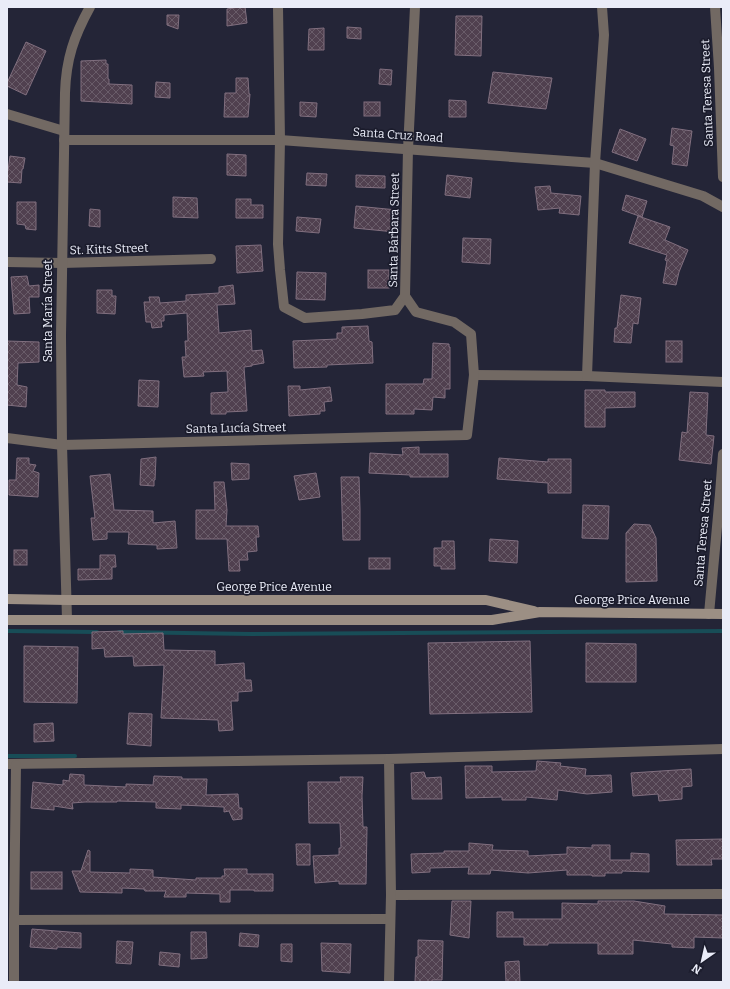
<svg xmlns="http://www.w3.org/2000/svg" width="730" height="989" font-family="Bitter,serif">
	<defs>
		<pattern id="building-cross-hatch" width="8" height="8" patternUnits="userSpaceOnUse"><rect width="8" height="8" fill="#50404f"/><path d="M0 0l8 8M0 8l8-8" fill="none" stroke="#695c69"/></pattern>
	</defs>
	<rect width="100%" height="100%" fill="#242537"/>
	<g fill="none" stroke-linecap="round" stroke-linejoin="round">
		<g stroke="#184d57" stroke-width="4">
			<polyline points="7,631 97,632"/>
			<polyline points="119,632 251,634 723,631"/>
			<polyline points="7,756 75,756"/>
		</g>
	</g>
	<g fill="url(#building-cross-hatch)" stroke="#816f7f">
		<polygon points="239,7 245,7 247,23 227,26 227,9"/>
		<polygon points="167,15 179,15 178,29 167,25"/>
		<polygon points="456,16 482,16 481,56 455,55"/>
		<polygon points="347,27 361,28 361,39 347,38"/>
		<polygon points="324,28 324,50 308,50 309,29"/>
		<polygon points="26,42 46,51 26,95 7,86 7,83"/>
		<polygon points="106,60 106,64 108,64 108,79 109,79 109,84 132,85 132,104 81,101 81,61"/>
		<polygon points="380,69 392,70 391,85 379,84"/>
		<polygon points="493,72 552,78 546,109 488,103"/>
		<polygon points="236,78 248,78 249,94 250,94 248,117 224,117 225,93 236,93"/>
		<polygon points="156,82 170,83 170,98 155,97"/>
		<polygon points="449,100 466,101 466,117 449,117"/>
		<polygon points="300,102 317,103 316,117 300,116"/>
		<rect x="364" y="102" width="16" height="14"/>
		<polygon points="672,128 692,131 687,166 672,164 674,146 670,145"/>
		<polygon points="620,129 646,139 637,161 612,152"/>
		<polygon points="227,154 246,155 246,176 227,175"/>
		<polygon points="10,156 25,158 23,169 22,169 21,183 7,182 7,171 8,171"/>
		<polygon points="307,173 327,174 326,186 306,185"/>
		<polygon points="356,175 385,176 385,188 356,187"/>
		<polygon points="447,175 472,178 470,198 445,195"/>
		<polygon points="550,186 551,193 581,196 579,215 559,213 560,208 538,210 535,187"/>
		<polygon points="626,195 647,201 642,217 622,210"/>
		<polygon points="173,197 197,198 198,218 173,217"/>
		<polygon points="236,199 251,199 251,205 263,205 263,218 236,218"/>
		<polygon points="17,202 36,202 36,230 26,229 25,225 17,224"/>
		<polygon points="356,206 397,210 395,232 354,228"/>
		<polygon points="90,209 100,210 100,227 89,226"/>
		<polygon points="638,216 670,227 665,240 688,250 679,272 676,285 663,283 667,261 665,260 667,255 629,243"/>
		<polygon points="297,217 321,219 319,233 296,231"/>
		<polygon points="463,238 491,239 490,264 462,262"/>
		<polygon points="261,245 263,271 237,273 236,246"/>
		<rect x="368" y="270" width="21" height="18"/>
		<polygon points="297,272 326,273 325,300 296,299"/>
		<polygon points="27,276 29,286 39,285 39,297 29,297 30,313 14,314 11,277"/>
		<polygon points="233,285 235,304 217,305 219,333 251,330 252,351 262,350 264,363 252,365 252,366 244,367 247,411 226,412 226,414 211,414 211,393 228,392 227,371 203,372 204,376 184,377 182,357 186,357 185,341 188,341 187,313 164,315 164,321 161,321 162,327 152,328 151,322 146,322 144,302 150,302 149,297 159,297 160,303 186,301 186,295 219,293 219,287"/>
		<polygon points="97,290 112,290 112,296 116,296 115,314 97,313"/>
		<polygon points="621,295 641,298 638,324 633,323 631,343 614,342 615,328 617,328"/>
		<polygon points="368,326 369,341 372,342 373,363 327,365 327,367 294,368 293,341 337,339 337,333 342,333 342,327"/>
		<polygon points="7,341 39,342 39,362 18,363 17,385 27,387 26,407 7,405"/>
		<rect x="666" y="341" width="16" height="21"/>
		<polygon points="433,343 449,344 449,347 450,347 450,389 445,389 445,398 433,397 432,410 414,409 414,414 386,414 386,384 423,384 424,379 432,379"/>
		<polygon points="139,380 159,381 158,407 138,406"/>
		<polygon points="288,386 300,386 300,390 330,387 332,401 324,402 325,411 320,411 320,414 289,416"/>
		<polygon points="585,390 605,390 605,392 635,392 635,407 605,408 605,427 585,427"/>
		<polygon points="690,392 708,393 706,435 714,436 711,464 679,460 682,432 687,433"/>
		<polygon points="419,447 419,454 448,454 448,477 410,477 410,475 369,473 370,453 403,455 402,448"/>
		<polygon points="156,457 155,480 154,480 154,486 140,485 141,459"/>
		<polygon points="17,458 29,458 29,464 36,465 33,471 39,473 38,497 9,495 9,480 16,480"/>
		<polygon points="499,458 548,462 548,459 571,459 571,493 548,493 548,483 497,479"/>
		<polygon points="231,463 249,464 249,479 232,480"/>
		<polygon points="316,473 320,497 299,500 294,476"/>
		<polygon points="110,474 114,510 153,511 153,523 175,521 177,548 157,549 157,545 128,544 129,532 107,532 107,539 93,540 91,518 95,518 90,476"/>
		<polygon points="341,477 359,477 360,509 360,540 343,540"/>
		<polygon points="214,482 224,482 227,510 226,526 258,526 259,537 256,537 257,551 247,552 248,560 239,560 240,571 229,571 227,539 196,539 196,510 215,510"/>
		<polygon points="583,505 609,506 608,539 582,538"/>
		<polygon points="634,524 650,525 656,538 657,581 626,582 626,533"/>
		<polygon points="490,539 518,541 517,563 489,561"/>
		<polygon points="442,541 454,541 455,569 441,569 441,566 434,566 434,548 442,548"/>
		<rect x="14" y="550" width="13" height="15"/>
		<polygon points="100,555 115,555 116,567 112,567 112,579 78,580 78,569 100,569"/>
		<rect x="369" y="558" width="21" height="11"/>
		<polygon points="123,631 123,634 163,633 164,650 215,651 215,665 244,663 245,680 251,680 252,691 238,692 238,701 231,701 233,730 219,731 218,720 161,718 164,665 134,666 133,656 105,657 104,648 92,649 92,632"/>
		<polygon points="530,641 532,712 430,714 428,643"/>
		<polygon points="586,643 636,644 636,682 586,682"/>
		<polygon points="24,646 78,647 77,703 24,702"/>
		<polygon points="129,713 152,714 151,746 127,744"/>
		<polygon points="53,723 54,741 34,742 34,724"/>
		<polygon points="537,761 561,763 560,766 586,769 585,776 611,775 612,792 587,794 558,790 557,800 526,797 526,800 502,800 502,797 466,798 465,766 492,766 492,772 536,771"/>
		<polygon points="691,769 692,786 682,787 682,799 659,801 658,794 633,796 631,773"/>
		<polygon points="424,772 426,778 441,777 442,799 412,799 411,773"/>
		<polygon points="70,774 84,775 84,785 126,787 126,784 153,785 154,776 182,777 182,779 207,779 206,795 238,794 239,808 242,808 242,819 233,820 229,811 224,812 224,807 181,805 181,809 156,808 156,802 117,801 117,802 85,802 72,803 73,809 54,806 54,810 31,808 33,782 63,785 63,780 69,781"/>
		<polygon points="340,777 363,777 362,796 363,827 367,827 366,884 339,884 339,881 315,883 313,856 339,855 339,848 341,848 340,823 309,823 308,782 341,782"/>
		<polygon points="723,839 723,859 711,859 712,865 677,865 676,840"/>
		<polygon points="469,843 493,845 492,850 528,851 528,856 567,854 567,847 592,848 592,845 610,845 610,860 631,860 631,853 649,854 649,872 622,871 622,873 605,873 605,876 592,876 592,875 567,875 567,870 528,873 491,870 490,874 468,874 469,867 430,868 430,872 412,873 411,854 444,853 444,851 469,851"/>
		<polygon points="296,844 310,844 310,865 297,865"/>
		<polygon points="88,850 90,851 90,872 130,873 130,869 153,870 153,877 196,880 196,878 222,878 222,876 225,876 224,869 247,869 247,874 273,874 273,891 254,891 254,890 230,890 230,902 220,902 220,894 186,893 186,897 164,897 166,891 145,891 144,889 122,888 122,893 80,892 72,871 81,871"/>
		<rect x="31" y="872" width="31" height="17"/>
		<polygon points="452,901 471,901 469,938 450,935"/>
		<polygon points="598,901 634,901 665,906 664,914 723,915 723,938 694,937 694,948 672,947 672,944 633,940 633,954 598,954 598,943 548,943 548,945 524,945 524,937 497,937 497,912 513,912 513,919 562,919 562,903 598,904"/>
		<polygon points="32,929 81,933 81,948 57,947 57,949 30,947"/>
		<polygon points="191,932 206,932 207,958 191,959"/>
		<polygon points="240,933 259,935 258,947 239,946"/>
		<polygon points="418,940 443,941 442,980 432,980 432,982 415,982 416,957 418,957"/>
		<polygon points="117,941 133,942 131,964 116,963"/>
		<polygon points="321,943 351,944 350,973 322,971"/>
		<polygon points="281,944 292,944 292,962 281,961"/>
		<polygon points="160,952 180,954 179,967 159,965"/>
		<polygon points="519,961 520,982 506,982 505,962"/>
	</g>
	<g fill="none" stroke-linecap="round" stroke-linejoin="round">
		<g stroke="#726963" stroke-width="10">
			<polyline points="278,7 280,140 278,244 280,270 284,307 305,318 362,314 395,310 405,296"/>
			<polyline points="715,7 719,68 723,177"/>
			<polyline points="7,114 64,131"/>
			<polyline points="64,140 280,140 595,163 703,196 723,207"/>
			<polyline points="7,262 62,263 211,259"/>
			<polyline points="474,375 587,376 723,382"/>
			<polyline points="587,376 595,163 604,35 602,7"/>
			<polyline points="7,438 62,445 467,435 474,375 471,334 454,322 416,312 405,296 408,149 415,7"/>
			<polyline points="709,614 720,494 723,454"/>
			<polyline points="7,764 389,759"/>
			<polyline points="391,895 723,894"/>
			<polyline points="14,920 390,919"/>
			<polyline points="14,982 14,920 16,765"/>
		</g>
		<g stroke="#726963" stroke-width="10">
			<path d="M67,619L62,445L61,336L65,93C66,59 74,36 90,7"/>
			<polyline points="389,982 391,895 389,759 723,749"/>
		</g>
		<g stroke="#9c8f84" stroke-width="10">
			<polyline points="7,599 67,600 486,600 534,611"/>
			<polyline points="7,620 492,620 540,612 723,614"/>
		</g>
	</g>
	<g text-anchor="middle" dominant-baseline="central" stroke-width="3.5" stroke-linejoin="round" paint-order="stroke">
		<g font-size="12" fill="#eaecf8" stroke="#1b1c2c">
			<text transform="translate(707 93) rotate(-92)">Santa Teresa Street</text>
			<text transform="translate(398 135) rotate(4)">Santa Cruz Road</text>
			<text transform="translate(394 230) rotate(-89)">Santa Bárbara Street</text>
			<text transform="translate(109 249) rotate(-2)">St. Kitts Street</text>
			<text transform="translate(48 311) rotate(-90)">Santa María Street</text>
			<text transform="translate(236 428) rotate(-1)">Santa Lucía Street</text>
			<text transform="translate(703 533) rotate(-85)">Santa Teresa Street</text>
			<text x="274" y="587">George Price Avenue</text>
			<text x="632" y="600">George Price Avenue</text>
		</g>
	</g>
	<rect width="730" height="989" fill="none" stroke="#eaecf8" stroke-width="16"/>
	<g transform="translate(702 961) rotate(214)" stroke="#1b1c2c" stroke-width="3" paint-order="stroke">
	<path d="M0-3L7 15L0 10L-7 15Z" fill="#eaecf8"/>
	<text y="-6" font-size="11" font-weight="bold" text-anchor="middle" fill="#eaecf8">N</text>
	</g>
</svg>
